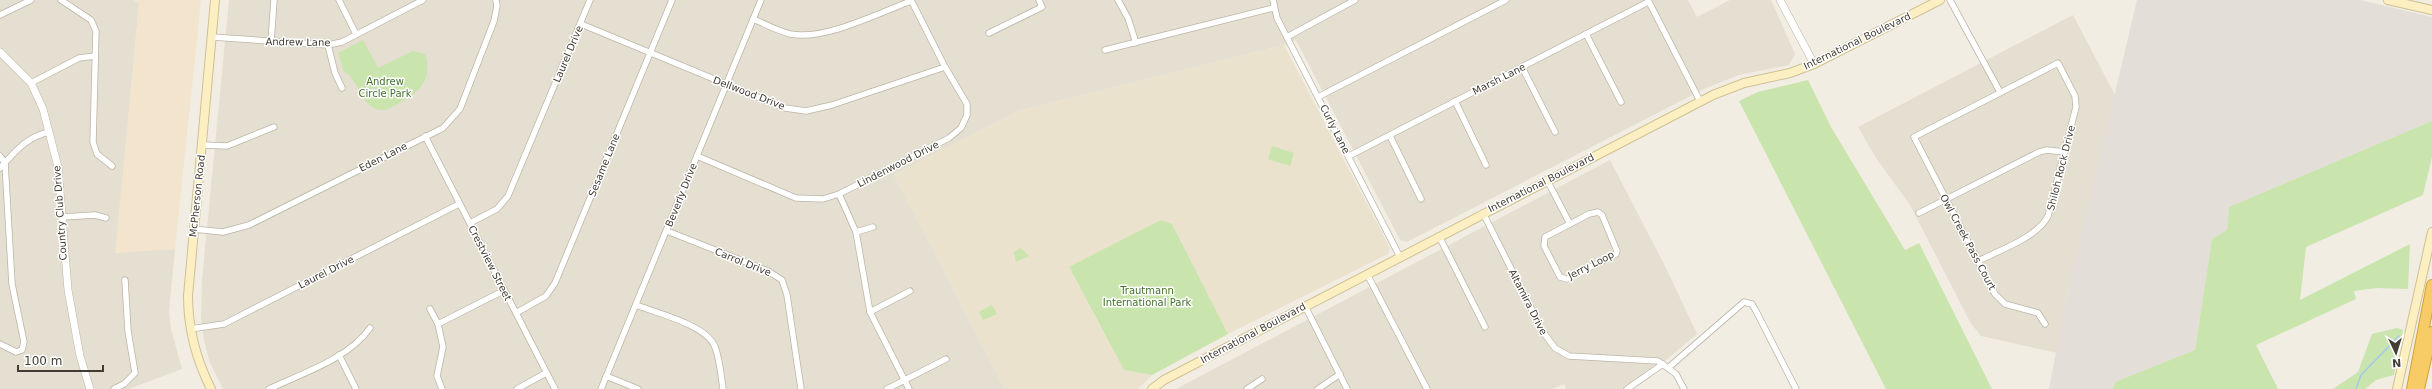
<svg xmlns="http://www.w3.org/2000/svg" width="2432" height="389" font-family="'DejaVu Sans',sans-serif">
	<rect width="100%" height="100%" fill="#f1ede3"/>
	<g fill="#e4dfd1">
		<polygon points="0,0 133,0 139,4 116,252 175,249 169,311 171,329 182,369 129,389 0,389"/>
		<polygon points="229,0 1688,0 1697,17 1730,0 1771,0 1795,54 1789,65 1739,75 1706,88 1407,242 1400,240 1296,40 1284,45 1018,111 894,175 1005,389 223,389 210,363 204,341 201,318 202,280"/>
		<polygon points="2073,15 2115,95 2065,304 2057,353 1981,336 1970,322 1910,205 1876,158 1858,127"/>
		<polygon points="1610,160 1666,268 1697,334 1666,360 1623,389 1566,389 1564,384 1553,389 1176,389"/>
	</g>
	<polygon fill="#f3e4ce" points="133,0 201,0 175,249 115,253 139,4"/>
	<polygon fill="#e3ded8" points="2137,0 2360,0 2432,17 2432,121 2229,207 2227,230 2212,239 2195,350 2115,382 2113,389 2049,389 2065,304"/>
	<polygon fill="#eae2cd" points="1284,45 1390,248 1388,254 1228,334 1172,224 1069,268 1124,370 1152,375 1138,389 1005,389 894,175 1018,111"/>
	<g fill="#c9e4ad">
		<path d="M363,40L378,68L413,51L425,54C436,86 409,99 385,110C360,112 360,78 344,72L338,53Z"/>
		<polygon points="1808,80 1831,127 1905,250 1919,243 1992,389 1886,389 1739,101 1758,92"/>
		<polygon points="2432,121 2432,157 2423,195 2306,247 2300,300 2410,244 2408,289 2376,288 2354,291 2356,299 2256,345 2278,389 2113,389 2115,382 2195,350 2212,239 2227,230 2229,207"/>
		<polygon points="1272,146 1294,153 1290,166 1268,159"/>
		<polygon points="1161,220 1172,224 1228,334 1152,375 1124,370 1069,267"/>
		<polygon points="1021,248 1029,256 1016,262 1014,252"/>
		<polygon points="992,305 997,314 983,320 979,312"/>
		<polygon points="2397,328 2403,330 2394,375 2376,380 2365,389 2333,389 2358,372 2372,334"/>
	</g>
	<g fill="none" stroke-linecap="round" stroke-linejoin="round">
		<polyline stroke="#a1cbec" stroke-width="1.5" points="2356,389 2361,375 2399,336"/>
		<g stroke="#bcb5a6" stroke-width="7">
			<g id="minor">
				<polyline points="61,0 91,20 96,31 93,142 97,154 112,166"/>
				<polyline points="339,0 356,34"/>
				<polyline points="1118,0 1128,18 1136,43"/>
				<polyline points="1273,0 1277,18 1400,257"/>
				<polyline points="1648,0 1700,101"/>
				<polyline points="1950,0 2000,92"/>
				<polyline points="0,15 31,0"/>
				<path d="M753,19C765,24 778,31 790,34C824,41 879,13 911,1"/>
				<polyline points="581,24 767,101 785,108 806,111 832,105 945,67"/>
				<polyline points="989,33 1042,7 1039,0"/>
				<polyline points="1586,34 1621,102"/>
				<polyline points="212,37 328,45 342,42 423,0"/>
				<polyline points="1287,37 1355,0"/>
				<polyline points="271,42 274,0"/>
				<polyline points="328,45 335,73 342,88"/>
				<polyline points="1105,50 1273,8"/>
				<polyline points="1522,67 1555,132"/>
				<polyline points="31,83 79,58 95,56"/>
				<polyline points="1318,97 1506,0"/>
				<polyline points="1455,101 1486,165"/>
				<polyline points="425,136 555,389"/>
				<polyline points="1390,136 1421,199"/>
				<polyline points="202,145 227,146 274,127"/>
				<polyline points="0,156 5,163 12,284 24,342 22,350 16,352 0,344"/>
				<polyline points="697,156 796,198 823,199 839,194 949,138 961,128 967,115 967,104 945,67 911,0"/>
				<polyline points="1349,156 1648,2"/>
				<path d="M0,168C15,152 26,137 49,132"/>
				<polyline points="1547,180 1570,224"/>
				<polyline points="839,194 856,232 870,312 909,389"/>
				<polygon points="1598,212 1602,215 1617,251 1616,254 1567,279 1560,277 1544,246 1545,237 1589,214"/>
				<polyline points="1483,213 1543,332 1555,348 1569,356 1658,361 1676,374 1684,389"/>
				<polyline points="1919,213 2039,152 2047,150 2064,152"/>
				<polyline points="62,217 95,215 106,218"/>
				<polyline points="470,223 497,209 508,196 590,0"/>
				<polyline points="193,229 223,232 249,225 443,128 460,109 494,21 497,6 496,0"/>
				<polyline points="667,231 768,271 782,280 787,295 801,389"/>
				<polyline points="856,232 873,227"/>
				<polyline points="1439,236 1485,327"/>
				<path d="M1978,261C1998,251 2038,237 2048,216L2076,107L2075,96L2058,63L1914,137L1995,294L2005,304L2038,313L2045,324"/>
				<polyline points="1367,274 1427,389"/>
				<path d="M636,305C657,313 707,325 715,347C720,360 721,375 723,389"/>
				<polyline points="1305,306 1347,389"/>
				<polyline points="430,309 438,324"/>
				<polyline points="870,312 910,291"/>
				<polyline points="516,313 546,296 555,283 672,0"/>
				<polyline points="190,329 224,324 459,204"/>
				<polyline points="339,355 356,389"/>
				<polyline points="1668,368 1744,302 1752,304 1756,311 1796,389"/>
				<polyline points="606,376 638,389"/>
				<polyline points="114,389 124,384 135,373 128,331 125,280"/>
				<path d="M269,389C303,373 348,359 370,328"/>
				<polyline points="442,389 437,376 443,347 438,324 503,291"/>
				<polyline points="517,389 546,373"/>
				<polyline points="601,389 761,0"/>
				<polyline points="887,389 946,359"/>
				<polyline points="1247,389 1262,379"/>
				<polyline points="1318,389 1340,374"/>
				<polyline points="1627,389 1663,364"/>
			</g>
		</g>
		<g stroke="#bcb5a6" stroke-width="8">
			<g id="tertiary">
				<polyline points="1780,0 1814,64"/>
				<polyline points="0,52 31,83 43,109 58,167 68,290 80,356 90,389"/>
			</g>
		</g>
		<g stroke="#cfc195" stroke-width="10">
			<g id="secondary">
				<polyline points="2388,0 2432,10"/>
				<path d="M211,389C196,359 188,330 188,296L215,0"/>
				<polyline points="1152,389 1164,380 1713,95 1744,83 1790,73 1814,64 1940,0"/>
				<polyline points="2397,389 2432,232"/>
			</g>
		</g>
		<g stroke="#d6a138" stroke-width="12">
			<g id="motorway">
				<polyline points="2412,389 2432,285"/>
				<polyline points="2419,389 2432,332"/>
			</g>
		</g>
		<use href="#minor" stroke="#fff" stroke-width="5.5"/>
		<use href="#tertiary" stroke="#fff" stroke-width="7"/>
		<use href="#secondary" stroke="#fcf0c2" stroke-width="8"/>
		<use href="#motorway" stroke="#f7cc67" stroke-width="10"/>
	</g>
	<g text-anchor="middle" dominant-baseline="central" stroke-width="3" stroke-linejoin="round" paint-order="stroke">
		<g font-size="10" fill="#423d34" stroke="#fff">
			<text transform="translate(1857 41) rotate(-26)">International Boulevard</text>
			<text transform="translate(298 42) rotate(1)">Andrew Lane</text>
			<text transform="translate(568 54) rotate(-67)">Laurel Drive</text>
			<text transform="translate(1499 79) rotate(-27)">Marsh Lane</text>
			<text transform="translate(749 93) rotate(21)">Dellwood Drive</text>
			<text transform="translate(1335 129) rotate(63)">Curly Lane</text>
			<text transform="translate(383 157) rotate(-27)">Eden Lane</text>
			<text transform="translate(898 164) rotate(-27)">Lindenwood Drive</text>
			<text transform="translate(604 165) rotate(-68)">Sesame Lane</text>
			<text transform="translate(2061 168) rotate(-76)">Shiloh Rock Drive</text>
			<text transform="translate(1541 183) rotate(-27)">International Boulevard</text>
			<text transform="translate(681 195) rotate(-68)">Beverly Drive</text>
			<text transform="translate(197 196) rotate(-84)">McPherson Road</text>
			<text transform="translate(60 213) rotate(-94)">Country Club Drive</text>
			<text transform="translate(1968 242) rotate(62)">Owl Creek Pass Court</text>
			<text transform="translate(743 262) rotate(22)">Carrol Drive</text>
			<text transform="translate(490 263) rotate(63)">Crestview Street</text>
			<text transform="translate(1591 265) rotate(-27)">Jerry Loop</text>
			<text transform="translate(326 272) rotate(-27)">Laurel Drive</text>
			<text transform="translate(1528 302) rotate(63)">Altamira Drive</text>
			<text transform="translate(1253 333) rotate(-28)">International Boulevard</text>
		</g>
		<g font-size="10" fill="#42712a" stroke="#fff">
			<text x="385" y="81">Andrew<tspan x="385" dy="12">Circle Park</tspan></text>
			<text x="1147" y="290">Trautmann<tspan x="1147" dy="12">International Park</tspan></text>
		</g>
	</g>
	<g transform="translate(2396 353) rotate(176)" stroke="#ffffff" stroke-width="3" paint-order="stroke">
	<path d="M0-3L7 15L0 10L-7 15Z" fill="#423d34"/>
	<text y="-6" font-size="11" font-weight="bold" text-anchor="middle" fill="#423d34">N</text>
	</g>
	<path d="M18 365v6h85v-6" fill="none" stroke="#423d34" stroke-width="2"/>
	<text x="24" y="365" font-size="12" fill="#423d34" stroke="#ffffff" stroke-width="3" paint-order="stroke">100 m</text>
</svg>
